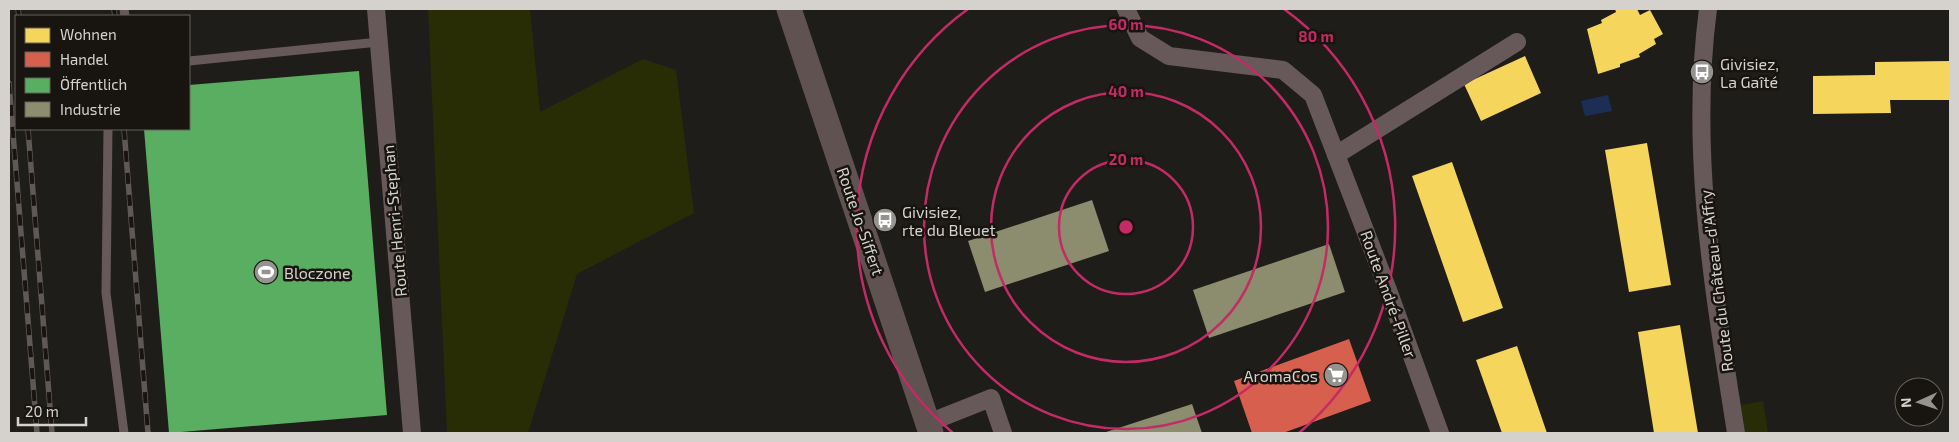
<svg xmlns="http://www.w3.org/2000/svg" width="1959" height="442" font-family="'Exo 2',sans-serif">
	<rect width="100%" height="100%" fill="#1f1d1a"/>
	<g fill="#292d05">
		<polygon points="428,9 530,9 540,112 643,59 676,70 694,213 577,274 528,433 447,433"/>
		<polygon points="1763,401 1768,433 1745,433 1741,405"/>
	</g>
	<polygon fill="#1c2e55" points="1608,95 1612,111 1585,116 1581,101"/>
	<g fill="#f6d55c">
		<polygon points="1615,9 1637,9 1640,15 1650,10 1663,34 1654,39 1656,44 1639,54 1640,57 1620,64 1620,67 1598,74 1587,29 1602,23 1601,20 1616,12"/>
		<polygon points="1525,56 1541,93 1481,121 1464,84"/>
		<polygon points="1950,61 1950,100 1890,100 1891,113 1813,114 1813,76 1875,75 1875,62"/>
		<polygon points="1647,143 1671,285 1629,292 1605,150"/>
		<polygon points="1452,162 1503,308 1463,322 1412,176"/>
		<polygon points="1680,325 1698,433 1654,433 1638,332"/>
		<polygon points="1517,346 1547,433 1502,433 1476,360"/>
	</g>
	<polygon fill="#d6604d" points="1349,339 1371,401 1283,433 1252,433 1234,381"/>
	<polygon fill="#5aae61" points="359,71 387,415 169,433 144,129 189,129 189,85"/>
	<g fill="#8c8c6e">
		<polygon points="1092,200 1109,251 985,292 968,241"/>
		<polygon points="1329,244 1345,292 1209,338 1193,290"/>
		<polygon points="1192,404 1202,433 1103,433"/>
	</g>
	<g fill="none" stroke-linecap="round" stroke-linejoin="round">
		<g stroke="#675859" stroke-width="9">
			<polyline points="124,9 125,16"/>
			<polyline points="189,61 379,42"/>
			<polyline points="108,129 106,293 124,433"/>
		</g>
		<g stroke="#675859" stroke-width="18">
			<polyline points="376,9 412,433"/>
			<polyline points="1126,9 1140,38 1169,56 1283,70 1313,95 1388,290 1440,433"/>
			<path d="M1708,9C1689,152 1714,292 1736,433"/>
			<polyline points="1336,155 1517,42"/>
			<polyline points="928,423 991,398 1003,433"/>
		</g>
		<polyline stroke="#5f5251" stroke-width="25" points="789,9 931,433"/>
		<g stroke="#5f5856" stroke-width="5.5">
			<g id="rail">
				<polyline points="18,9 19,16"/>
				<polyline points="114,9 115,16"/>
				<polyline points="9,83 37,433"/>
				<polyline points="28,129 52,433"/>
				<polyline points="124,129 148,433"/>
			</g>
		</g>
		<use href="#rail" stroke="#18140f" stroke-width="4" stroke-dasharray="11" stroke-linecap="butt"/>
	</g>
	<g fill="none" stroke="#c42b66" stroke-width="2.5">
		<circle cx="1126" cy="227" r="67"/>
		<circle cx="1126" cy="227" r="135"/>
		<circle cx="1126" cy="227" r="202"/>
		<path d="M953 433A269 269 0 0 1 968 9M1284 9A269 269 0 0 1 1299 433"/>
	</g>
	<defs>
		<g id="bus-disc" transform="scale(1.25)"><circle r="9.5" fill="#95938f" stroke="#18140f"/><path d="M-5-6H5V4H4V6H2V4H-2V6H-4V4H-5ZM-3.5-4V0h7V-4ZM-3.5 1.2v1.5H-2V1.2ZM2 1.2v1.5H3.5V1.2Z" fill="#fff"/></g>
		<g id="stadium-disc" transform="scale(1.25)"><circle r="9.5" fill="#95938f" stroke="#18140f"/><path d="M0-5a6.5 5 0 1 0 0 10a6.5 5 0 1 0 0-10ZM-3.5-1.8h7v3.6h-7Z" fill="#fff"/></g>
		<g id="supermarket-disc" transform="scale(1.25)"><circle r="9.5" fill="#95938f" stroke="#18140f"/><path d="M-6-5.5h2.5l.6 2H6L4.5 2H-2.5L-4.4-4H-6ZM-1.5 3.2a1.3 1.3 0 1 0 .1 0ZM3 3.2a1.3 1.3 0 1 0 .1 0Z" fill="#fff"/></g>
	</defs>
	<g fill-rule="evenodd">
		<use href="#bus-disc" x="1702" y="72"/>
		<use href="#bus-disc" x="885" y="220"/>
		<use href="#stadium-disc" x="266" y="272"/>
		<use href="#supermarket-disc" x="1336" y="375"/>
	</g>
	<g text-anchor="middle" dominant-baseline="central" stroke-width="5" stroke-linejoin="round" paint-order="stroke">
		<g font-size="16" fill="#d5d2ce" stroke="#18140f" text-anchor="start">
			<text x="1720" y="63">Givisiez,<tspan x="1720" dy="18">La Gaîté</tspan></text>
			<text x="902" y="211">Givisiez,<tspan x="902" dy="18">rte du Bleuet</tspan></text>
			<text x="284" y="272">Bloczone</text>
			<text x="1318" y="375" text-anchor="end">AromaCos</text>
		</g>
		<g font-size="16" fill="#d5d2ce" stroke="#18140f">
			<text transform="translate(394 221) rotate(-95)">Route Henri-Stephan</text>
			<text transform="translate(861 221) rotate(71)">Route Jo-Siffert</text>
			<text transform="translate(1716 281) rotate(-97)">Route du Château-d'Affry</text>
			<text transform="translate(1389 294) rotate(70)">Route André-Piller</text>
		</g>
	</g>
	<circle cx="1126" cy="227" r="8" fill="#c42b66" stroke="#18140f" stroke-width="2.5"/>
	<g font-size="15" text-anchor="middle" font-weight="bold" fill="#c42b66" stroke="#18140f" stroke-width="5" stroke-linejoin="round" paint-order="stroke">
		<text x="1126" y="30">60 m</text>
		<text x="1316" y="42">80 m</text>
		<text x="1126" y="97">40 m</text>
		<text x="1126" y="165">20 m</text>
	</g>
	<rect width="1959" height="442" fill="none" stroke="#d5d2ce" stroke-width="20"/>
	<rect x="15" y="15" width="175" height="115" fill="#18140f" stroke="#64605b"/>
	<rect x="25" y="28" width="25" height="15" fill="#f6d55c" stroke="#64605b"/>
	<text x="60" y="40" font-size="15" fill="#d5d2ce">Wohnen</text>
	<rect x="25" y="52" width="25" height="15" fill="#d6604d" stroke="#64605b"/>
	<text x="60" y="65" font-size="15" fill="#d5d2ce">Handel</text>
	<rect x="25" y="78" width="25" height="15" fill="#5aae61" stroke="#64605b"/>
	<text x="60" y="90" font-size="15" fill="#d5d2ce">Öffentlich</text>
	<rect x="25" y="102" width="25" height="15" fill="#8c8c6e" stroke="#64605b"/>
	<text x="60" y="115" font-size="15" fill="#d5d2ce">Industrie</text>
	<g transform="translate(1919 402) rotate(267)"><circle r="24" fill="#18140f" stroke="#64605b"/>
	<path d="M0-4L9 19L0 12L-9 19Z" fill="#95938f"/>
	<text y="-8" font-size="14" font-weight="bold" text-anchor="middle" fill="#d5d2ce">N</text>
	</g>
	<path d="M18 417v8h68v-8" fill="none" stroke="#d5d2ce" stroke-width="2.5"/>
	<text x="25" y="417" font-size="15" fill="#d5d2ce" stroke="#18140f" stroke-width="4" paint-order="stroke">20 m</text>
</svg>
